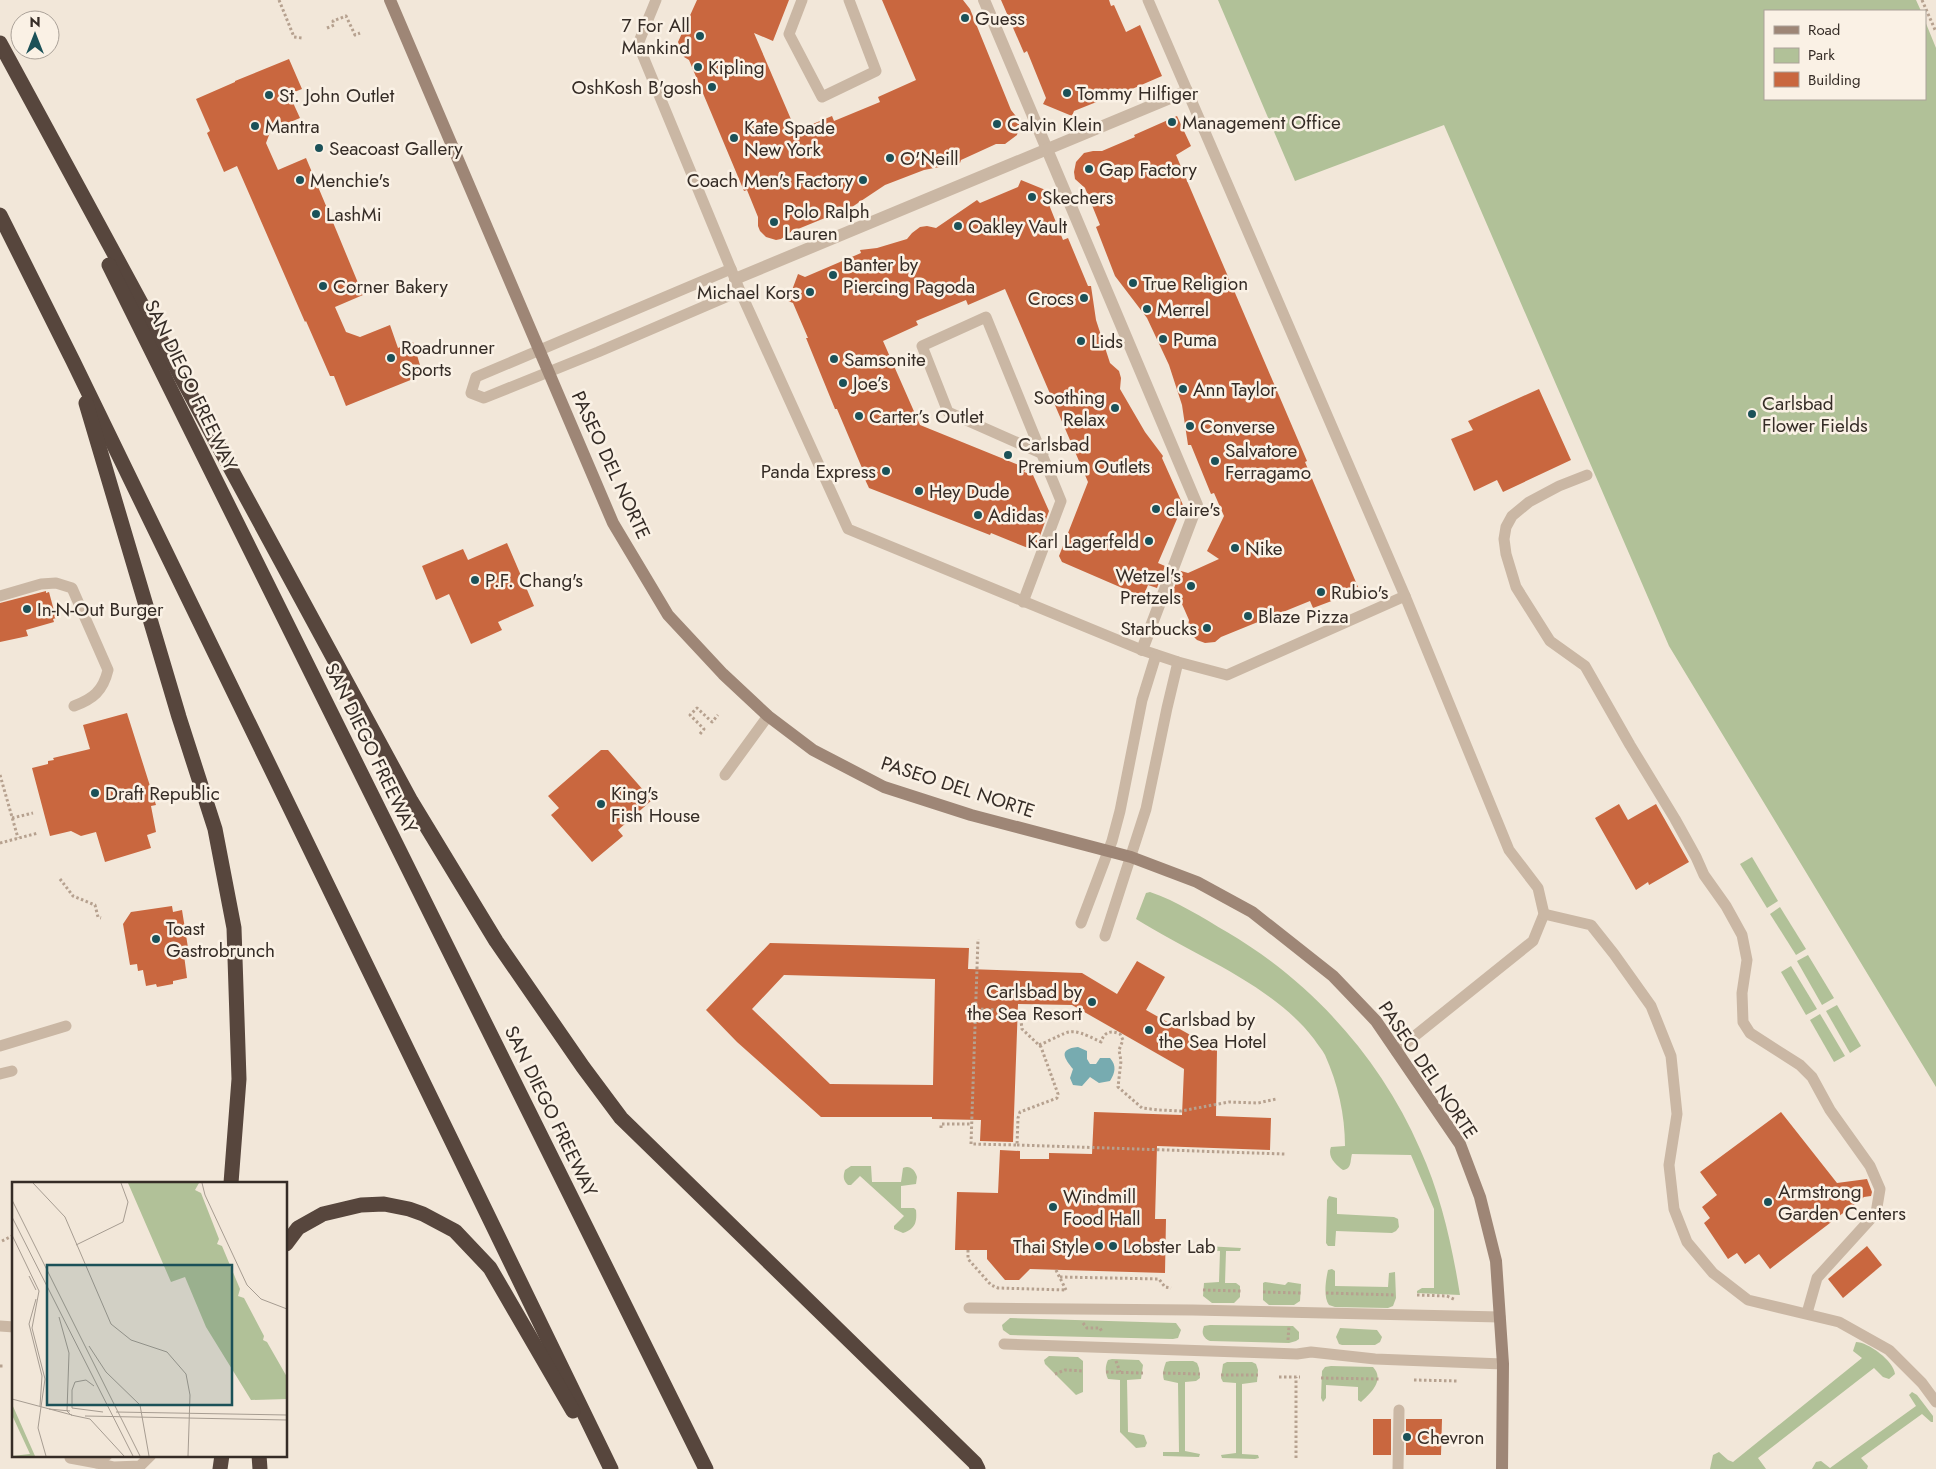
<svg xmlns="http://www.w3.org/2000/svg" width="1936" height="1469" font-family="Jost,sans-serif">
	<rect width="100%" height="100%" fill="#f2e7d9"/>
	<g fill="#b1c198">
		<polygon points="1218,0 1916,0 1921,11 1765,11 1765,99 1925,99 1925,21 1936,48 1936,1087 1669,646 1444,125 1295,181"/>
		<polygon points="1752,857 1778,901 1767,908 1740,864"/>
		<path d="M1150,892C1177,901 1203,918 1227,932C1312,982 1381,1059 1420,1149C1441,1195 1452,1245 1460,1295L1417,1293V1291L1422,1288H1434V1209L1411,1155L1352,1154C1350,1161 1352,1169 1343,1170C1336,1165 1327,1157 1331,1147L1345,1146C1345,1115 1338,1084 1325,1055C1322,1049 1317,1044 1314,1039C1272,984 1193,955 1136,919L1146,893Z"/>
		<polygon points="1780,907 1806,949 1796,955 1770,914"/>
		<polygon points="1808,955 1834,998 1822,1005 1797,961"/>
		<polygon points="1791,966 1817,1009 1806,1015 1781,972"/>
		<polygon points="1837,1005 1861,1046 1850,1053 1826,1011"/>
		<polygon points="1820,1014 1845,1056 1834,1062 1810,1020"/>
		<path d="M851,1166H871L872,1182H901L903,1168C910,1165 915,1170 917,1177L916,1184L901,1186V1208H914L916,1210C917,1221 916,1229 903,1233L894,1229V1226L904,1216L860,1176L851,1185H848C843,1180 843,1176 845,1170Z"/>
		<polygon points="1329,1196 1337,1198 1337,1214 1394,1217 1398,1219 1399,1227 1396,1231 1392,1233 1336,1231 1335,1246 1328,1246 1326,1243 1327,1200"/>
		<polygon points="1206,1246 1241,1248 1240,1251 1226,1251 1225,1283 1236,1283 1240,1286 1240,1297 1234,1303 1212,1303 1203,1296 1204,1283 1219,1282 1220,1251 1206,1250 1204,1248"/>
		<path d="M1332,1269L1335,1271V1286L1388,1287L1389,1273L1395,1272L1396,1298L1393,1306L1388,1308L1335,1307L1329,1305C1323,1297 1326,1279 1328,1270Z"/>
		<polygon points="1265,1282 1285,1285 1288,1282 1301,1284 1300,1301 1294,1305 1269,1305 1263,1300 1263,1283"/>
		<polygon points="1010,1318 1176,1323 1181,1330 1178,1338 1173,1339 1010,1335 1003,1330 1002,1325"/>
		<path d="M1210,1325L1293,1326L1299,1332V1339L1296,1341L1289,1343L1210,1341C1203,1338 1201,1333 1204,1326Z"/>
		<polygon points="1340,1328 1377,1330 1382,1337 1380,1342 1375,1345 1342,1345 1339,1344 1336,1337"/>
		<path d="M1856,1342C1868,1342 1894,1361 1895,1374L1889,1379L1883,1377L1874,1368L1758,1458L1766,1469H1710L1713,1455L1719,1452L1728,1460L1733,1462L1862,1358L1853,1351Z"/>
		<polygon points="1049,1356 1078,1357 1083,1361 1083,1392 1076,1395 1045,1364 1044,1360"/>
		<path d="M1112,1359L1139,1360L1143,1365L1141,1379L1127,1380L1128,1432L1144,1435L1147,1443L1145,1447L1136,1448L1120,1432V1380L1108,1379C1105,1373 1105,1366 1108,1360Z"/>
		<path d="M1170,1361H1193L1197,1363L1199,1368L1200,1378L1196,1381L1185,1382V1451L1200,1454L1199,1457L1163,1456V1452H1179L1178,1383L1164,1380C1162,1373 1164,1368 1166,1362Z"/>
		<polygon points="1227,1362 1252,1362 1256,1364 1258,1370 1257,1382 1242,1384 1242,1454 1258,1455 1259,1458 1255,1459 1222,1458 1221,1455 1236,1453 1236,1383 1223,1382 1221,1378 1223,1364"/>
		<path d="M1331,1366L1373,1367C1385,1380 1371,1393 1361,1402L1358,1400V1387L1326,1385V1398L1323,1402L1321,1398L1322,1371L1325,1367Z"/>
		<polygon points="1912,1392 1917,1395 1933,1416 1933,1422 1931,1422 1922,1414 1861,1458 1868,1466 1867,1469 1812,1469 1816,1462 1821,1461 1830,1468 1916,1406 1909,1395"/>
	</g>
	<path fill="#77abb0" d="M1078,1047L1087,1051V1059L1090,1064H1096L1100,1058H1110C1117,1066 1115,1073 1110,1081L1099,1083L1090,1077L1082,1086L1073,1085L1070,1078L1073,1069C1065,1059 1057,1049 1078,1047Z"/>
	<g fill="#c9673f" fill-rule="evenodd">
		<polygon points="697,0 789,0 773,41 754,33 796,131 832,116 834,121 880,102 878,97 916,80 882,0 963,0 970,9 1011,110 1019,120 1019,125 1017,135 1005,144 996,144 961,160 960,163 924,170 885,185 843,213 842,211 798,229 795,229 781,239 776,240 766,237 760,231 758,226 758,217 747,190 744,191 689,60 684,57 678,42"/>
		<polygon points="1001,0 1109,0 1111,6 1114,5 1126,32 1140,25 1162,76 1109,99 1109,97 1074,111 1072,116 1043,104 1046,98 1027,51 1024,53"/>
		<polygon points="289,59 302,89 289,94 300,118 271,130 266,143 278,170 306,158 337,232 363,295 335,307 346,332 360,337 390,325 398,348 413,342 423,375 346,406 334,376 330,376 306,321 305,322 237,166 224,172 207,133 210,131 196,99 235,82 235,81"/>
		<polygon points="1177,116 1191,146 1176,155 1307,461 1305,462 1358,587 1335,595 1337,599 1313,608 1310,601 1221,637 1215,642 1205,643 1197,640 1191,634 1188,626 1189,620 1178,595 1172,593 1181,571 1188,573 1219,559 1207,551 1224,516 1214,493 1211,494 1191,445 1188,445 1182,405 1169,365 1147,318 1115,276 1096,227 1100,225 1085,188 1075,179 1074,172 1076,162 1084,153 1093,151 1102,151 1135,137 1134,135"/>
		<polygon points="1021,180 1048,191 1046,197 1063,240 1068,238 1088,286 1091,286 1096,320 1110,363 1119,371 1121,378 1120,389 1145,432 1163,456 1162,458 1183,505 1158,563 1165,566 1157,588 1148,585 1143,597 1062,562 1059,556 1088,482 1005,289 968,305 966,300 916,321 918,325 883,341 920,425 1026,468 1024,472 1033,475 1049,511 1037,544 1028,548 991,533 990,535 869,488 861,471 862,468 837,409 835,409 806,338 808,338 793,303 788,301 798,274 805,277 861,253 860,250 877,248 907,239 912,233 920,227 927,226 936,228 977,200 980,203 1018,187"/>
		<polygon points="1539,389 1571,460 1503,492 1497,480 1474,491 1451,439 1473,430 1468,421"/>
		<polygon points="507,543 534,606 498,622 502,630 471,644 449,594 436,600 422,566 463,549 468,560"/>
		<polygon points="46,591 46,593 49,592 56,618 53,619 54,622 26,630 28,636 0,642 0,603"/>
		<polygon points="127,713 156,805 151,806 156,832 147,835 151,848 105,862 96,832 81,836 71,831 50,836 32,768 48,764 48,761 54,760 53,758 90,749 83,725"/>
		<polygon points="601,750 608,750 652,800 618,830 623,836 592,862 551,815 559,808 548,796"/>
		<polygon points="1619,804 1628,820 1656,804 1689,862 1649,885 1648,882 1636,890 1595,818"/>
		<polygon points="172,906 173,912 182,910 189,954 184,955 187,978 173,981 173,984 157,987 156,984 146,986 143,970 138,971 137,964 130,965 123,924 131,912"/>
		<path d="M770,943L969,948L968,969L1082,973L1117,994L1137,961L1165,977L1146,1010L1217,1050L1216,1116L1271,1118L1270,1150L1157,1146L1155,1219H1166L1165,1273L1030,1269L1019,1280H1005L987,1259V1250H955L957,1192L998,1193L1000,1150L1020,1151V1159H1049V1153L1092,1154L1094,1112L1182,1115L1184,1069L1072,1005L1018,1004L1013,1142L980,1141L981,1120L932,1119V1117H821L737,1042L706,1010ZM784,975L935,979L933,1085L830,1084L752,1009Z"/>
		<polygon points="1781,1112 1837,1183 1867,1179 1872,1192 1871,1196 1864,1197 1770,1269 1759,1254 1745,1264 1737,1253 1728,1259 1704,1223 1710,1218 1702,1207 1717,1195 1700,1172"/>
		<polygon points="1867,1246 1882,1265 1843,1298 1828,1279"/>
		<rect x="1373" y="1419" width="18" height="36"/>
		<polygon points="1406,1419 1442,1419 1441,1455 1406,1455"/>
	</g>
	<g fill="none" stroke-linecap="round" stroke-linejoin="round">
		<g stroke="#b6a18f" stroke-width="3" stroke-dasharray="2.5 2.5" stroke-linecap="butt">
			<polyline points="279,0 294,37 302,38"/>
			<polyline points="1922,0 1936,32"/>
			<polyline points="327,28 334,25 333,21 346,16 355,35 360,33"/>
			<polyline points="700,734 704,729 690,715 697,708 712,722 718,715"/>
			<polyline points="0,775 18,838"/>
			<polyline points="12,818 33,813"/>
			<polyline points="0,843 38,833"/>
			<polyline points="60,879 73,896 95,905 98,917 101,918"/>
			<polyline points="976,1009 1017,1011 1020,1013 1022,1029 1041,1047 1058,1094 1057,1098 1020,1112 1018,1118 1017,1145 971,1144 978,939"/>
			<path d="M1039,1045C1073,1031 1066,1025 1101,1042C1104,1032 1111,1030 1120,1034L1123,1040L1119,1050L1121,1061L1118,1087L1142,1108L1159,1110L1181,1111L1229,1102L1258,1103L1276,1099"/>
			<polyline points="941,1128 941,1124 972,1124"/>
			<polyline points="1017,1145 1285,1154"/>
			<polyline points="2,1241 14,1235"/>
			<polyline points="968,1250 968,1259 991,1285 998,1288 1066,1290"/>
			<polyline points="1056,1270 1066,1290"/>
			<polyline points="1060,1277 1159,1279 1165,1287 1171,1288"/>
			<polyline points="1203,1290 1241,1291"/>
			<polyline points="1263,1292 1301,1293"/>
			<polyline points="1326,1293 1396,1295"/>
			<polyline points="1417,1295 1447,1296 1456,1300"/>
			<polyline points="1083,1323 1087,1328 1100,1328 1102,1332"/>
			<polyline points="1288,1340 1289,1326"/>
			<polyline points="1116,1361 1120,1372"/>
			<polyline points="0,1366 3,1366"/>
			<polyline points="1106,1372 1143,1373"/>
			<polyline points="1163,1373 1200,1374"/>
			<polyline points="1055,1374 1065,1370 1084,1371"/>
			<polyline points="1221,1375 1258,1375"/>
			<polyline points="1279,1377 1300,1377"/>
			<polyline points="1321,1378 1380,1379"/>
			<polyline points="1414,1380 1459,1381"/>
			<polyline points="1296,1458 1296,1377"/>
		</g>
		<g stroke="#cab7a4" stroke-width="11">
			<polyline points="656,0 638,44 740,291 848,529 1142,650 1178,662 1227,675 1405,596"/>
			<polyline points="802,0 789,34 822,97 876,71 849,0"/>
			<polyline points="1148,0 1405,596 1509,850 1538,888 1544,914 1533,941 1396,1051"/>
			<polyline points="731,269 476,377 471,393 484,398 598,352 740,291"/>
			<polyline points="1587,475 1559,486 1529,502 1512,516 1506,527 1504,539 1506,554 1516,587 1550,641 1585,666 1630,745 1675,819 1696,857 1704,875 1726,906 1742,935 1747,960 1742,993 1743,1022 1750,1033 1800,1065 1812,1077 1830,1110 1870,1166 1880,1189 1876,1213 1817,1278 1807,1313"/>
			<path d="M0,596L41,584L56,583L72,588L108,670C103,691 93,699 74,706"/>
			<polyline points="1023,602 1061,501 986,317 922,346 948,412 1043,454"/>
			<polyline points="725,775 768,716"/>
			<polyline points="1544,914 1591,925 1614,954 1651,1006 1671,1056 1677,1114 1669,1165 1674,1209 1687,1242 1713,1273 1748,1300 1839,1322 1889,1350 1922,1383 1936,1402"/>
			<polyline points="1081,923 1112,841 1120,811 1142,700 1156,655"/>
			<polyline points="1105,936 1146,809 1167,708 1178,662"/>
			<polyline points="0,1046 66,1026"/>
			<polyline points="0,1074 12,1071"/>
			<polyline points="969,1308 1193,1310 1500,1317"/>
			<polyline points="0,1326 14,1327"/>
			<polyline points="1004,1344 1269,1353 1297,1354 1311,1352 1375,1359 1503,1364"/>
			<polyline points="70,1458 97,1463 107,1455"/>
			<polyline points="97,1463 114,1467 140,1466 151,1455"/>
			<polyline points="1398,1469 1399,1410"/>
		</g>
		<g stroke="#cab7a4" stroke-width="12">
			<polyline points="984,0 1197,505 1142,650"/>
			<polyline points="735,279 1187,91"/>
		</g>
		<polyline stroke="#9e8676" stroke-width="12" points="390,0 613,523 668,615 723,674 768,716 813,750 884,787 971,815 1131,857 1197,882 1252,912 1333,976 1376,1021 1460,1144 1480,1197 1496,1261 1503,1364 1502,1469"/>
		<g stroke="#57463d" stroke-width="15">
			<polyline points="0,43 411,801 496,941 583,1067 621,1118 975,1463 978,1469"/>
			<polyline points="0,215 73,361 611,1469"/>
			<polyline points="109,265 706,1469"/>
			<polyline points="86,403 179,717 215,829 234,928 239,1079 231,1183"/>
			<polyline points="286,1244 298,1228 323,1214 361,1205 384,1204 409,1209 423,1214 455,1231 490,1268 573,1411"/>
			<polyline points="259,1455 260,1469"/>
			<polyline points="220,1469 222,1455"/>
		</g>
	</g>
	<g fill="#1b5158" stroke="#faf1e5" stroke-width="2">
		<circle cx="965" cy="18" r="5"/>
		<circle cx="700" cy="36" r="5"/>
		<circle cx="698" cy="67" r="5"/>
		<circle cx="712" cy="87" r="5"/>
		<circle cx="1067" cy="93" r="5"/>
		<circle cx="269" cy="95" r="5"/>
		<circle cx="1172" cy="122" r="5"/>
		<circle cx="997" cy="124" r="5"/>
		<circle cx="255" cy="126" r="5"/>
		<circle cx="734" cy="138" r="5"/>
		<circle cx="319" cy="148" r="5"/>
		<circle cx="890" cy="158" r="5"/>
		<circle cx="1089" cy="169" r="5"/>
		<circle cx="300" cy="180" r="5"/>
		<circle cx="863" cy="180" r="5"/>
		<circle cx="1032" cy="197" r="5"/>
		<circle cx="316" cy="214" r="5"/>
		<circle cx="774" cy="222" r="5"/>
		<circle cx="958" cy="226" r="5"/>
		<circle cx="833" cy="275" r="5"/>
		<circle cx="1133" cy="283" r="5"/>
		<circle cx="323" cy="286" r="5"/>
		<circle cx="810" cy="292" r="5"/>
		<circle cx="1084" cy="298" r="5"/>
		<circle cx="1147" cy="309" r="5"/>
		<circle cx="1163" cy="339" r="5"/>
		<circle cx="1081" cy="341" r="5"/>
		<circle cx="391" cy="358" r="5"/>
		<circle cx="834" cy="359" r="5"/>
		<circle cx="843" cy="383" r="5"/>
		<circle cx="1183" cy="389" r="5"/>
		<circle cx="1115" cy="408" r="5"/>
		<circle cx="1752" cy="414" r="5"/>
		<circle cx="859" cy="416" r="5"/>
		<circle cx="1190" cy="426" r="5"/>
		<circle cx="1008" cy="455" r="5"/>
		<circle cx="1215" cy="461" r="5"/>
		<circle cx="886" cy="471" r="5"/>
		<circle cx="919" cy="491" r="5"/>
		<circle cx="1156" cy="509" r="5"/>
		<circle cx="978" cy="515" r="5"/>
		<circle cx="1149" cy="541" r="5"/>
		<circle cx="1235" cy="548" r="5"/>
		<circle cx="475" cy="580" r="5"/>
		<circle cx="1191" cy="586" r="5"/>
		<circle cx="1321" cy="592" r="5"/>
		<circle cx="27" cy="609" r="5"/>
		<circle cx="1248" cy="616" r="5"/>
		<circle cx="1207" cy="628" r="5"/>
		<circle cx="95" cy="793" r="5"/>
		<circle cx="601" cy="804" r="5"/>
		<circle cx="156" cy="939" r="5"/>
		<circle cx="1092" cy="1002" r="5"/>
		<circle cx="1149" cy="1030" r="5"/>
		<circle cx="1768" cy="1202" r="5"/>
		<circle cx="1053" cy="1207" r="5"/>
		<circle cx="1099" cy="1246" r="5"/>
		<circle cx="1113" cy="1246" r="5"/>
		<circle cx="1407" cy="1437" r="5"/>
	</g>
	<g text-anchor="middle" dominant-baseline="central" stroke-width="5" stroke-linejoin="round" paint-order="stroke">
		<g font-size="19" fill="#352c26" stroke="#faf1e5" text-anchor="start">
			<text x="975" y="18">Guess</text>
			<text x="690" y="25" text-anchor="end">7 For All<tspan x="690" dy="22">Mankind</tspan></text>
			<text x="708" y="67">Kipling</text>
			<text x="702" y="87" text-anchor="end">OshKosh B'gosh</text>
			<text x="1077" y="93">Tommy Hilfiger</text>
			<text x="279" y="95">St. John Outlet</text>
			<text x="1182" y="122">Management Office</text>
			<text x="1007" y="124">Calvin Klein</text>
			<text x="265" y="126">Mantra</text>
			<text x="744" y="127">Kate Spade<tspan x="744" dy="22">New York</tspan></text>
			<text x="329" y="148">Seacoast Gallery</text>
			<text x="900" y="158">O'Neill</text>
			<text x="1099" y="169">Gap Factory</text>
			<text x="310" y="180">Menchie's</text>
			<text x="853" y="180" text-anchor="end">Coach Men's Factory</text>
			<text x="1042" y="197">Skechers</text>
			<text x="784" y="211">Polo Ralph<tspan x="784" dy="22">Lauren</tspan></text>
			<text x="326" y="214">LashMi</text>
			<text x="968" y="226">Oakley Vault</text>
			<text x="843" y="264">Banter by<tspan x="843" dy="22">Piercing Pagoda</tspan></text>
			<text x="1143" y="283">True Religion</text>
			<text x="333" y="286">Corner Bakery</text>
			<text x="800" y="292" text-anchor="end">Michael Kors</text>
			<text x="1074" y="298" text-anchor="end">Crocs</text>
			<text x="1157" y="309">Merrel</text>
			<text x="1173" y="339">Puma</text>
			<text x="1091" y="341">Lids</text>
			<text x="401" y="347">Roadrunner<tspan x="401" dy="22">Sports</tspan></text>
			<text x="844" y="359">Samsonite</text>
			<text x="853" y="383">Joe’s</text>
			<text x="1193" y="389">Ann Taylor</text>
			<text x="1105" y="397" text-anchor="end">Soothing<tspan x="1105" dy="22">Relax</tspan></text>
			<text x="1762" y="403">Carlsbad<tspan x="1762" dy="22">Flower Fields</tspan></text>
			<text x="869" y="416">Carter’s Outlet</text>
			<text x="1200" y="426">Converse</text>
			<text x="1018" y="444">Carlsbad<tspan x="1018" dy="22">Premium Outlets</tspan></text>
			<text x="1225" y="450">Salvatore<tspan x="1225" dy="22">Ferragamo</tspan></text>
			<text x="876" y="471" text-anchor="end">Panda Express</text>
			<text x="929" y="491">Hey Dude</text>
			<text x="1166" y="509">claire's</text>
			<text x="988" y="515">Adidas</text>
			<text x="1139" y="541" text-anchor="end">Karl Lagerfeld</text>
			<text x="1245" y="548">Nike</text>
			<text x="1181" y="575" text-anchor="end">Wetzel's<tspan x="1181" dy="22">Pretzels</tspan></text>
			<text x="485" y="580">P.F. Chang's</text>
			<text x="1331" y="592">Rubio's</text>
			<text x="37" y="609">In-N-Out Burger</text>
			<text x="1258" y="616">Blaze Pizza</text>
			<text x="1197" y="628" text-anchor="end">Starbucks</text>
			<text x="105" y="793">Draft Republic</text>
			<text x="611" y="793">King's<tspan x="611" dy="22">Fish House</tspan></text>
			<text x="166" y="928">Toast<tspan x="166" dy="22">Gastrobrunch</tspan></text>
			<text x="1082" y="991" text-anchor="end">Carlsbad by<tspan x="1082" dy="22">the Sea Resort</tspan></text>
			<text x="1159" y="1019">Carlsbad by<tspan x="1159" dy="22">the Sea Hotel</tspan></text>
			<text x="1778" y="1191">Armstrong<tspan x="1778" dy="22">Garden Centers</tspan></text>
			<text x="1063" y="1196">Windmill<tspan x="1063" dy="22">Food Hall</tspan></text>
			<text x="1089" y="1246" text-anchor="end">Thai Style</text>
			<text x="1123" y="1246">Lobster Lab</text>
			<text x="1417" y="1437">Chevron</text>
		</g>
		<g font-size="19" fill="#352c26" stroke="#faf1e5">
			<text transform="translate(191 385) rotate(64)">SAN DIEGO FREEWAY</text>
			<text transform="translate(611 465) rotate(65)">PASEO DEL NORTE</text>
			<text transform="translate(371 748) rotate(64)">SAN DIEGO FREEWAY</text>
			<text transform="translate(958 787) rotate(18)">PASEO DEL NORTE</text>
			<text transform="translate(1428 1070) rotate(56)">PASEO DEL NORTE</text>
			<text transform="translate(551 1111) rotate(64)">SAN DIEGO FREEWAY</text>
		</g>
	</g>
	<g transform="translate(12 1182)">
		<rect width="275" height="275" fill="#f2e7d9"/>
		<path d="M116,1H187L183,8L189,11L207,57L205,62L210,64L228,107L226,114L232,116L252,154L251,158L255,160L275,195V217L239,218L194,145L173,95L159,100ZM0,222L23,274H0L18,272L0,233Z" fill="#b1c198"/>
		<path fill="none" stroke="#a69c91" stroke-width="1" d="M21,1L53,35L99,142L119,158L155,170L174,192L178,213L176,274M190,1L193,13L235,103L249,117L275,127M0,18L128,274M0,35L121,274M0,53L27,109L20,146L33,197L26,246L34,274M64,63L111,40L116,20L109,1M17,94L24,108M24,117L17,142L30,194L28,224M47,135L57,171L55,229L59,233L78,237L112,274M77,164L94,190L128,223L137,274M82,204L74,198L63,200L60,208V226L91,230M0,217L60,233M37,227L58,229M104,230L275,233M73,234L275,238"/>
		<path fill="#1b5158" fill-opacity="0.15" stroke="#1b5158" stroke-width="2.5" d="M35,83H220V223H35Z"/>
		<rect width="275" height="275" fill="none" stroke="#352c26" stroke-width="2.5"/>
	</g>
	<rect x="1764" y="10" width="162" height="90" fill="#faf1e5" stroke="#aba299"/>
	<rect x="1774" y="26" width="25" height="8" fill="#9e8676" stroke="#aba299"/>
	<text x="1808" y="35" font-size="15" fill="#352c26">Road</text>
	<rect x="1774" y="48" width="25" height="15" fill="#b1c198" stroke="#aba299"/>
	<text x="1808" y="60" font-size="15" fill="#352c26">Park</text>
	<rect x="1774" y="72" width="25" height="15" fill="#c9673f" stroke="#aba299"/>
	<text x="1808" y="85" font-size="15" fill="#352c26">Building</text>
	<g transform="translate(35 35)"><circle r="24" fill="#faf1e5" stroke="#aba299"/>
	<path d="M0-4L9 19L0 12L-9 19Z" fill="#1b5158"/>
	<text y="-8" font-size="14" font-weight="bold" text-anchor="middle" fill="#352c26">N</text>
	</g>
</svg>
